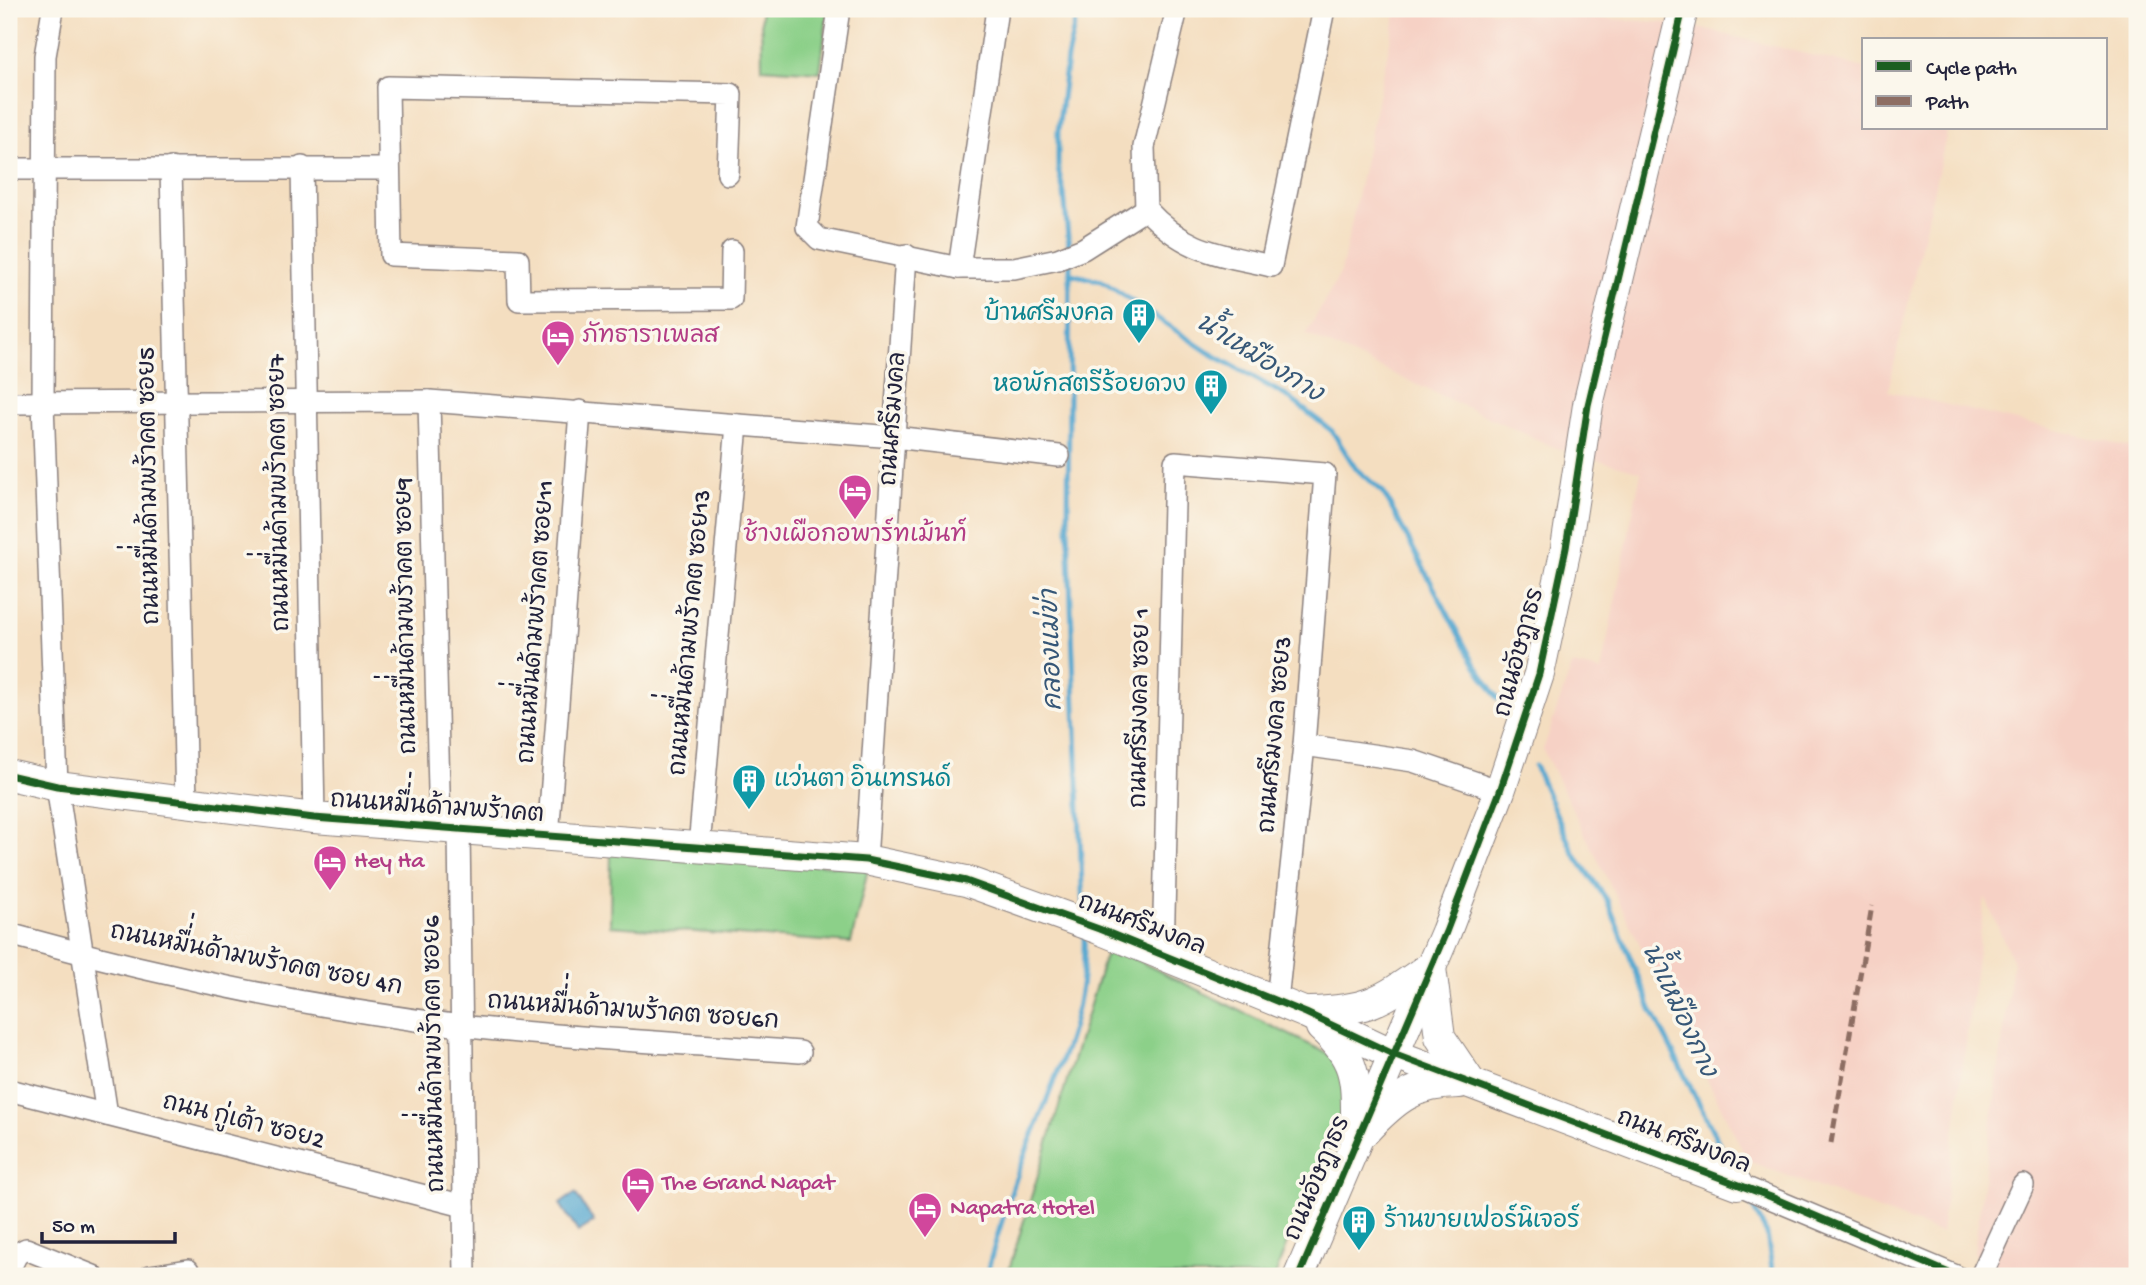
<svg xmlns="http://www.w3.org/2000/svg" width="2146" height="1285" font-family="'Gochi Hand','Playpen Sans Thai',sans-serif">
	<rect width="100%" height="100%" fill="#fbf7ec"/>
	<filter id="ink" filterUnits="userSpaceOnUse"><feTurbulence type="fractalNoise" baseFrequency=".0143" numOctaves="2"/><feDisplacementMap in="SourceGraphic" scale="14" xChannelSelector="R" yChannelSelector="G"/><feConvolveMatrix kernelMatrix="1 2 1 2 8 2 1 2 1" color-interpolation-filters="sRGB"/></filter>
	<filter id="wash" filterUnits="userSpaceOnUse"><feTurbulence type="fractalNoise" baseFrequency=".00686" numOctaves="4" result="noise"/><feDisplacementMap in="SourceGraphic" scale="28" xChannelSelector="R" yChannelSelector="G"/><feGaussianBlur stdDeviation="1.57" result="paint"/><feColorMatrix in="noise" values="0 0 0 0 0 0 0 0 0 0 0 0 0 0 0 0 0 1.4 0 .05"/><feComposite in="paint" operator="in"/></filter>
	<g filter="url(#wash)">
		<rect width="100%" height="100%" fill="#f4dec0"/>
		<polygon fill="#f6d1c5" points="1397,9 1470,9 1682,24 1864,68 1864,128 1948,128 1888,391 2137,449 2137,1276 1992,1276 1974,1252 2013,962 1985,897 1941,1233 1748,1161 1543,750 1572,665 1601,671 1641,472 1556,448 1306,334 1341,272"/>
		<g fill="#8cd089" stroke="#577962" stroke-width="2">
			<polygon points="761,9 828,9 820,72 762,68"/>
			<polygon points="611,846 868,869 851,943 610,926"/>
			<polygon points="1108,946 1341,1060 1354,1094 1295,1221 1275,1276 1007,1276"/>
		</g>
		<polygon fill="#55a7d0" stroke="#3c6486" stroke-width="2" points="575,1193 594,1222 578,1232 560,1204"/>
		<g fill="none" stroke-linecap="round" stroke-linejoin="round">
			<g stroke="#55a7d0" stroke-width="5">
				<polyline points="1069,248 1064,193 1058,169 1058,131 1067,58 1078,9"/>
				<polyline points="1070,261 1068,528 1083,912"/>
				<polyline points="1071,274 1102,281 1208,352 1288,397 1332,431 1356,469 1383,492 1474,663 1498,698"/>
				<polyline points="1535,766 1573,852 1607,900 1651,1009 1733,1171"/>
				<polyline points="1748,1198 1767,1234 1773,1276"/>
				<path d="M986,1276C998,1232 1012,1186 1029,1144C1057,1073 1087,1012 1084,933"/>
			</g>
		</g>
	</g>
	<g filter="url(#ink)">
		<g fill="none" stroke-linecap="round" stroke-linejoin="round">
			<g stroke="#8b807e" stroke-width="24">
				<g id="street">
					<polyline points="53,9 45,56 43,403 57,786 107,1115"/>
					<polyline points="839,9 807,227 819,239 959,268 1014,268 1058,259 1083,249 1146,209"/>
					<path d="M1177,9L1144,147L1146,209C1185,252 1218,254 1271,266L1324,9"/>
					<polyline points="302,167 314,818"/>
					<polyline points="171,168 186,803"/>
					<polyline points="9,169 388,169"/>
					<polyline points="728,174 731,94 388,87 391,255 518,260 519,300 731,299 732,251"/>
					<polyline points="959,268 997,9"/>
					<polyline points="429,401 440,829"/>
					<polyline points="9,403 429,401 894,437 1059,456"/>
					<polyline points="1304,745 1413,761 1500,791"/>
					<polyline points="459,831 465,1276"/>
					<polyline points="548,837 580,411"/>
					<polyline points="699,847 737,425"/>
					<polyline points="866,860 906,255"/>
					<path d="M9,934C157,975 308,1007 461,1026C573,1039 687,1043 800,1052"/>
					<polyline points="1163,955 1175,462 1325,474 1304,745 1277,1001"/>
					<polyline points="9,1090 464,1206"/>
					<polyline points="1737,1184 1956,1276"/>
					<polyline points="9,1270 17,1254 26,1249 93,1276"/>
					<polyline points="150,1276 188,1270"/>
					<polyline points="1981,1276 2023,1185"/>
				</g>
			</g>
			<g stroke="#8b807e" stroke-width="32">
				<g id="secondary">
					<polyline points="9,775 57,786 314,818 866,860 966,881 1099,929 1306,1013 1393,1054 1737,1184"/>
					<polyline points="1431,968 1440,1037 1471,1083"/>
					<path d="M1310,1012C1371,1010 1382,1000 1431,966"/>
					<path d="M1321,1027C1358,1060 1356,1080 1356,1126"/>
					<path d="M1365,1131C1395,1099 1414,1083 1460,1083"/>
					<polyline points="1299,1276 1446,932 1500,791 1539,674 1566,548 1588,405 1683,9"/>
				</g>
			</g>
			<use href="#street" stroke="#fff" stroke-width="21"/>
			<use href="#secondary" stroke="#fff" stroke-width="30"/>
			<polyline stroke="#8d6e63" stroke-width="5" stroke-dasharray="10 5" stroke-linecap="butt" points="1831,1143 1872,906"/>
			<g stroke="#fbf7ec" stroke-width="11">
				<g id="cycleway">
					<polyline points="9,775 57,786 314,818 866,860 966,881 1099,929 1306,1013 1393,1054 1771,1197 1956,1276"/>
					<polyline points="1299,1276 1446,932 1500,791 1539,674 1566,548 1588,405 1683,9"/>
				</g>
			</g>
			<use href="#cycleway" stroke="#1b5e20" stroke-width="7"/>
		</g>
	</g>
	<defs>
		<g id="building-pin" transform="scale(1.75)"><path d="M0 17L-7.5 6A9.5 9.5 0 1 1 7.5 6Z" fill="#0f9aa8" stroke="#fbf7ec"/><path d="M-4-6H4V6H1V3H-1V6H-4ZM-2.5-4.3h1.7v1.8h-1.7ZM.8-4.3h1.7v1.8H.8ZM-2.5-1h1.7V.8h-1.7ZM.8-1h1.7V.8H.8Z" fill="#fff"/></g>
		<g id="hotel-pin" transform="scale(1.75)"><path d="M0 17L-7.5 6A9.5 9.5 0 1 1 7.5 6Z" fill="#d1479c" stroke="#fbf7ec"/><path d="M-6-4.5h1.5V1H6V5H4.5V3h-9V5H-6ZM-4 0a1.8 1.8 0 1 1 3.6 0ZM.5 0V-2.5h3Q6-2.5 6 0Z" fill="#fff"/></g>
	</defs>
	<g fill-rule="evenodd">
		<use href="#building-pin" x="1139" y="315"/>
		<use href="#hotel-pin" x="558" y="337"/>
		<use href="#building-pin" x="1211" y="386"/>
		<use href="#hotel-pin" x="855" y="491"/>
		<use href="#building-pin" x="749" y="781"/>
		<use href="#hotel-pin" x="330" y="862"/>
		<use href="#hotel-pin" x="638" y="1184"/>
		<use href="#hotel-pin" x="925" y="1209"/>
		<use href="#building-pin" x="1359" y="1222"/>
	</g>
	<g text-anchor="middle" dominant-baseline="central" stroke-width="7" stroke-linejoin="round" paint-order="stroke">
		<g font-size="24" fill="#0d838f" stroke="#fbf7ec" text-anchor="end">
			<text x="1114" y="315">บ้านศรีมงคล</text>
			<text x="1186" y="386">หอพักสตรีร้อยดวง</text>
			<text x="774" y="781" text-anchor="start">แว่นตา อินเทรนด์</text>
			<text x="1384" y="1222" text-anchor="start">ร้านขายเฟอร์นิเจอร์</text>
		</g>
		<g font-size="24" fill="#b23c85" stroke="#fbf7ec" text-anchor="start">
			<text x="582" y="337">ภัทธาราเพลส</text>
			<text x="855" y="536" text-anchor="middle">ช้างเผือกอพาร์ทเม้นท์</text>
			<text x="354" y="862">Hey Ha</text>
			<text x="662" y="1184">The Grand Napat</text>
			<text x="950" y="1209">Napatra Hotel</text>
		</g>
		<g font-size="24" fill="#22223b" stroke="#fbf7ec">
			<text transform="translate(895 419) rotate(-86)">ถนนศรีมงคล</text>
			<text transform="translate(151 486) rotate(-91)">ถนนหมื่่นด้ามพร้าคต ซอย5</text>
			<text transform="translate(281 493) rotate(-91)">ถนนหมื่่นด้ามพร้าคต ซอย7</text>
			<text transform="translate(408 616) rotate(-91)">ถนนหมื่่นด้ามพร้าคต ซอย9</text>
			<text transform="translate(538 622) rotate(-86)">ถนนหมื่่นด้ามพร้าคต ซอย11</text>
			<text transform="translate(692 633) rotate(-85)">ถนนหมื่่นด้ามพร้าคต ซอย13</text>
			<text transform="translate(1521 653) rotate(-75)">ถนนอัษฎาธร</text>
			<text transform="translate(1142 708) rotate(-89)">ถนนศรีมงคล ซอย 1</text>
			<text transform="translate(1277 735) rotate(-85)">ถนนศรีมงคล ซอย3</text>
			<text transform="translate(437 809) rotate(4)">ถนนหมื่่นด้ามพร้าคต</text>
			<text transform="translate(1141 926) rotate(21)">ถนนศรีมงคล</text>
			<text transform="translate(256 961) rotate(11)">ถนนหมื่่นด้ามพร้าคต ซอย 4ก</text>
			<text transform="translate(633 1013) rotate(4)">ถนนหมื่่นด้ามพร้าคต ซอย6ก</text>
			<text transform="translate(436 1054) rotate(-91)">ถนนหมื่่นด้ามพร้าคต ซอย6</text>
			<text transform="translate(243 1123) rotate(14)">ถนน กู่เต้า ซอย2</text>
			<text transform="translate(1683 1143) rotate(21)">ถนน ศรีมงคล</text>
			<text transform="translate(1319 1179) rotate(-67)">ถนนอัษฎาธร</text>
		</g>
		<g font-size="26" font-style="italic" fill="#365777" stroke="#fbf7ec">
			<text transform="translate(1258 360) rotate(32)">น้ำเหมืองกาง</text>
			<text transform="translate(1054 650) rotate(-92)">คลองแม่ข่า</text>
			<text transform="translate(1677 1011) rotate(65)">น้ำเหมืองกาง</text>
		</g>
	</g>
	<rect width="2146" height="1285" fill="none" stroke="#fbf7ec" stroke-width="35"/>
	<rect x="1862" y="38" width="245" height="91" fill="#fbf7ec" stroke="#a4a2a5" stroke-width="2"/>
	<rect x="1876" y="61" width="35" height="10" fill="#1b5e20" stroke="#a4a2a5" stroke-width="2"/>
	<text x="1926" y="74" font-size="21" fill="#22223b">Cycle path</text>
	<rect x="1876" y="96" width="35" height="10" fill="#8d6e63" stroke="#a4a2a5" stroke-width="2"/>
	<text x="1926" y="108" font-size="21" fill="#22223b">Path</text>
	<path d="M42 1232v10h133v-10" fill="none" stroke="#22223b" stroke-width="3.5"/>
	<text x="52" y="1232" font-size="21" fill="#22223b" stroke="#fbf7ec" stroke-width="5" paint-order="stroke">50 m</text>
</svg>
